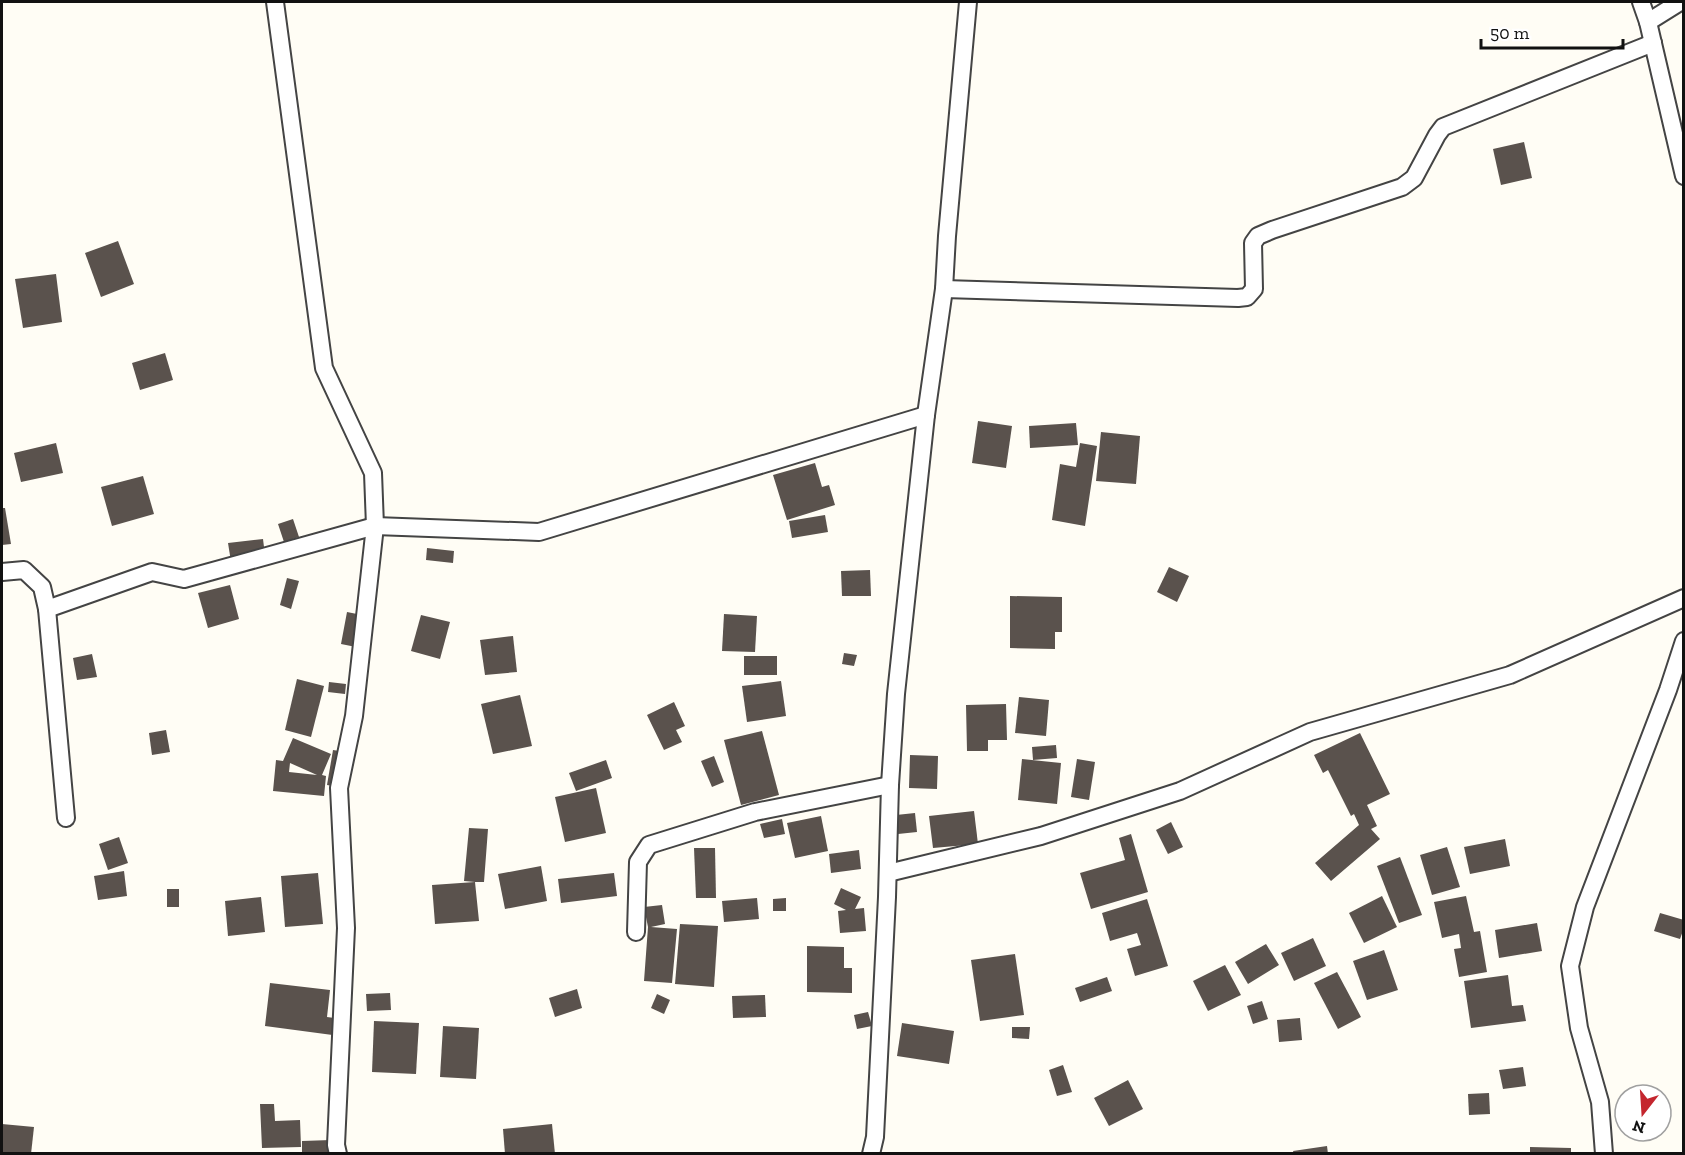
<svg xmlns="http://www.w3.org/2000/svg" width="1685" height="1155" font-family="'Zilla Slab',serif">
	<rect width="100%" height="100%" fill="#fffdf5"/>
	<g fill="#5a524d" fill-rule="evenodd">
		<polygon points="1524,142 1532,178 1501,185 1493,149"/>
		<polygon points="118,241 134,284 101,297 85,253"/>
		<polygon points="56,274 62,322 23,328 15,279"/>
		<polygon points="165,353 173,380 140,390 132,363"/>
		<polygon points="978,421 1012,426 1006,468 972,463"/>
		<polygon points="1076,423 1078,445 1030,448 1029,426"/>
		<polygon points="1101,432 1140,436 1136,484 1096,481"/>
		<polygon points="56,443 63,473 21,482 14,453"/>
		<polygon points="1080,443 1097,446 1085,526 1052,520 1060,464 1076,467"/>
		<polygon points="815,463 822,487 829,485 835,505 787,520 773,475"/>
		<polygon points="143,476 154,514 112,526 101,487"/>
		<polygon points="2,508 5,508 11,544 2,545"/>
		<polygon points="825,515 828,532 792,538 789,521"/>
		<polygon points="293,519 299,537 284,542 278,524"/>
		<polygon points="263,539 266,563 232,568 228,543"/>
		<polygon points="427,548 454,551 453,563 426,560"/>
		<polygon points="1169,567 1189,576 1177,602 1157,592"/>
		<polygon points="870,570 871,596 842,596 841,571"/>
		<polygon points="287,578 299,581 291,609 280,605"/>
		<polygon points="230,585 239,619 208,628 198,593"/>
		<polygon points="1010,596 1062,597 1062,632 1055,632 1055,649 1010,648"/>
		<polygon points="347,612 362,615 356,647 341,644"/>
		<polygon points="724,614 757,616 755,652 722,651"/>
		<polygon points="421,615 450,622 440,659 411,651"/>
		<polygon points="513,636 517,672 485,675 480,640"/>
		<polygon points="844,653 857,655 854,666 842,664"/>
		<polygon points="92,654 97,677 77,680 73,658"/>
		<rect x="744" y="656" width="33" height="19"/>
		<polygon points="297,679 324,686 311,737 285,730"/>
		<polygon points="781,681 786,716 747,722 742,686"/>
		<polygon points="329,682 346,684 345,694 328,692"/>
		<polygon points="520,695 532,746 493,754 481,704"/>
		<polygon points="1019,697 1049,700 1046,736 1015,733"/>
		<polygon points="674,702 685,726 676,730 682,742 664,750 647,715"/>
		<polygon points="1006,704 1007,740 988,740 988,751 967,751 966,705"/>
		<polygon points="166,730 170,752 152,755 149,733"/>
		<polygon points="762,731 779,795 741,805 724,740"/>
		<polygon points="1360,733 1390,794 1367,805 1377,826 1371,829 1380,839 1331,881 1315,863 1359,825 1354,814 1351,816 1328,770 1323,773 1314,755"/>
		<path d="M293,738L331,754L322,775L326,776L324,796L273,791L276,760L283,761ZM290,763L317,775L289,772Z"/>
		<polygon points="1056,745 1057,758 1033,760 1032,747"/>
		<polygon points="333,750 346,752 339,787 327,785"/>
		<polygon points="910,755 938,756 937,789 909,788"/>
		<polygon points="714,756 724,782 712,787 701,761"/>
		<polygon points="1022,759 1061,763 1057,804 1018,800"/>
		<polygon points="1077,759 1095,762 1089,800 1071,797"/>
		<polygon points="606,760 612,778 576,791 569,773"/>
		<polygon points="596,788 606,833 565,842 555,797"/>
		<polygon points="974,811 978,844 933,848 929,816"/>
		<polygon points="915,813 917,832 898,834 896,815"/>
		<polygon points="821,816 828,851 795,858 787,823"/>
		<polygon points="782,819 785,834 764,838 760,824"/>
		<polygon points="1171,822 1183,847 1168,854 1156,830"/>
		<polygon points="469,828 488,829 484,882 475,882 479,921 435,924 432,885 475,882 464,881"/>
		<polygon points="1131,834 1148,892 1091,909 1080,873 1125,860 1119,838"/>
		<polygon points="119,837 128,863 108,870 99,844"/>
		<polygon points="1505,839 1510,866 1470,874 1464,847"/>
		<polygon points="1447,847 1460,887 1432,895 1420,855"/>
		<polygon points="694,848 715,848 716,898 696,898"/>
		<polygon points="859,850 861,869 831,873 829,854"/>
		<polygon points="1400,857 1422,915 1399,923 1377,866"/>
		<polygon points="541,866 547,901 505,909 498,874"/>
		<polygon points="124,871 127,896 98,900 94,876"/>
		<polygon points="318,873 323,924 285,927 281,876"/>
		<polygon points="614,873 617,896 561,903 558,879"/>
		<polygon points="841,888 861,897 855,909 864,908 866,931 840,933 838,911 846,910 834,904"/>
		<rect x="167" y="889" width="12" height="18"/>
		<polygon points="1382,896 1397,927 1364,943 1349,913"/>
		<polygon points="1466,896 1474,932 1480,931 1487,972 1459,977 1454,949 1461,948 1459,934 1442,938 1434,902"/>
		<polygon points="261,897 265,932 228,936 225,901"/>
		<polygon points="757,898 759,919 724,922 722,901"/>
		<polygon points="786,898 786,911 773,911 773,899"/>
		<polygon points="1147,899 1168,966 1135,976 1127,949 1141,945 1137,933 1110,941 1102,913"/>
		<polygon points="662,905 665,924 651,927 677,929 672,983 644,981 648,927 644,907"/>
		<polygon points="1660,913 1684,920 1684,928 1680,939 1654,931"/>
		<polygon points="1537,923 1542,951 1499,958 1495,930"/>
		<polygon points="680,924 718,926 714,987 675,984"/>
		<polygon points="1313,938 1326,966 1294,981 1281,953"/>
		<polygon points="1266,944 1279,965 1248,984 1235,962"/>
		<polygon points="807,946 844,947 844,968 852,968 852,993 807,992"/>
		<polygon points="1384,950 1398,990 1367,1000 1353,961"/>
		<polygon points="1015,954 1024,1015 980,1021 971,960"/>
		<polygon points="1225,965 1241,995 1208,1011 1193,981"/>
		<polygon points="1337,972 1361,1017 1338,1029 1314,983"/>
		<polygon points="1508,975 1512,1006 1523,1005 1526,1021 1471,1028 1464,981"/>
		<polygon points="1107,977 1112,991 1080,1002 1075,988"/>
		<polygon points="270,983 330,990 327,1017 342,1019 340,1036 265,1026"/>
		<polygon points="577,989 582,1008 555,1017 549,998"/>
		<polygon points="390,993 391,1010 367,1011 366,994"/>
		<polygon points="657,994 670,1000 664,1014 651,1008"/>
		<polygon points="765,995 766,1017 733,1018 732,996"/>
		<polygon points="1262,1001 1268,1019 1253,1024 1247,1006"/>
		<polygon points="868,1012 872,1026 857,1029 854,1015"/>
		<polygon points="1300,1018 1302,1040 1279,1042 1277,1020"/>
		<polygon points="374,1021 419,1023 416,1074 372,1072"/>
		<polygon points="902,1023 954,1031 949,1064 897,1056"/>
		<polygon points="443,1026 479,1028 476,1079 440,1077"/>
		<polygon points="1012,1027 1030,1027 1029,1039 1012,1038"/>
		<polygon points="1063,1065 1072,1092 1057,1096 1049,1070"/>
		<polygon points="1523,1067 1526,1086 1503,1089 1499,1070"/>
		<polygon points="1128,1080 1143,1109 1109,1126 1094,1098"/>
		<polygon points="1489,1093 1490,1114 1469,1115 1468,1094"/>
		<polygon points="260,1104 274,1104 275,1121 300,1120 301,1147 262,1148"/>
		<polygon points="2,1124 34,1127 31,1154 2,1154"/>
		<polygon points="552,1124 555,1154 505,1154 503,1129"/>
		<polygon points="331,1140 331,1154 302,1154 302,1141"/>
		<polygon points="1327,1146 1328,1154 1294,1154 1293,1151"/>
		<polygon points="1530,1147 1571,1148 1571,1154 1530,1154"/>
	</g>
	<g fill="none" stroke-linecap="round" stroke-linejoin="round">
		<g stroke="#444" stroke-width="20">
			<g id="minor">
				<polyline points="275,2 324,368 373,473 375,526 354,716 339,788 346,928 336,1145 338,1154"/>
				<polyline points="1641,2 1648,22 1684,176"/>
				<polyline points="1648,22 1680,2"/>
				<polyline points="944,289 1238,298 1247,297 1254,289 1253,243 1258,236 1272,230 1402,187 1414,178 1437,135 1443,127 1653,43"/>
				<polyline points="2,572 24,570 42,587 47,609"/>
				<polyline points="66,818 47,609 152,572 184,579 375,526 539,532 926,415"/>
				<polyline points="888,873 1041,836 1180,791 1310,732 1510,675 1684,598"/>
				<polyline points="636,932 638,862 649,845 755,812 890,785"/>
				<polyline points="871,1154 875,1137 887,897 890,785 896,694 926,415 944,289 947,236 968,2"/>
				<polyline points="1604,1154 1600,1102 1579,1028 1570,966 1585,907 1668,690 1684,641"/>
			</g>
		</g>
		<use href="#minor" stroke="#fff" stroke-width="16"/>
	</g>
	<rect width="1685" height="1155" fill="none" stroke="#111111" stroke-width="6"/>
	<g transform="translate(1643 1113) rotate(197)"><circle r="28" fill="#ffffff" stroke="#a0a0a0" stroke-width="1.5"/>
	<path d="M0-4.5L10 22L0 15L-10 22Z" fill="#c4262e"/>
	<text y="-9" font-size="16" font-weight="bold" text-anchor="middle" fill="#111111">N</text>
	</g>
	<path d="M1481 39v9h142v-9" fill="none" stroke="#111111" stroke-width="3"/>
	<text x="1490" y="39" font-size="18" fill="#111111" stroke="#ffffff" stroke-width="4.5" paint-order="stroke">50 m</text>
</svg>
